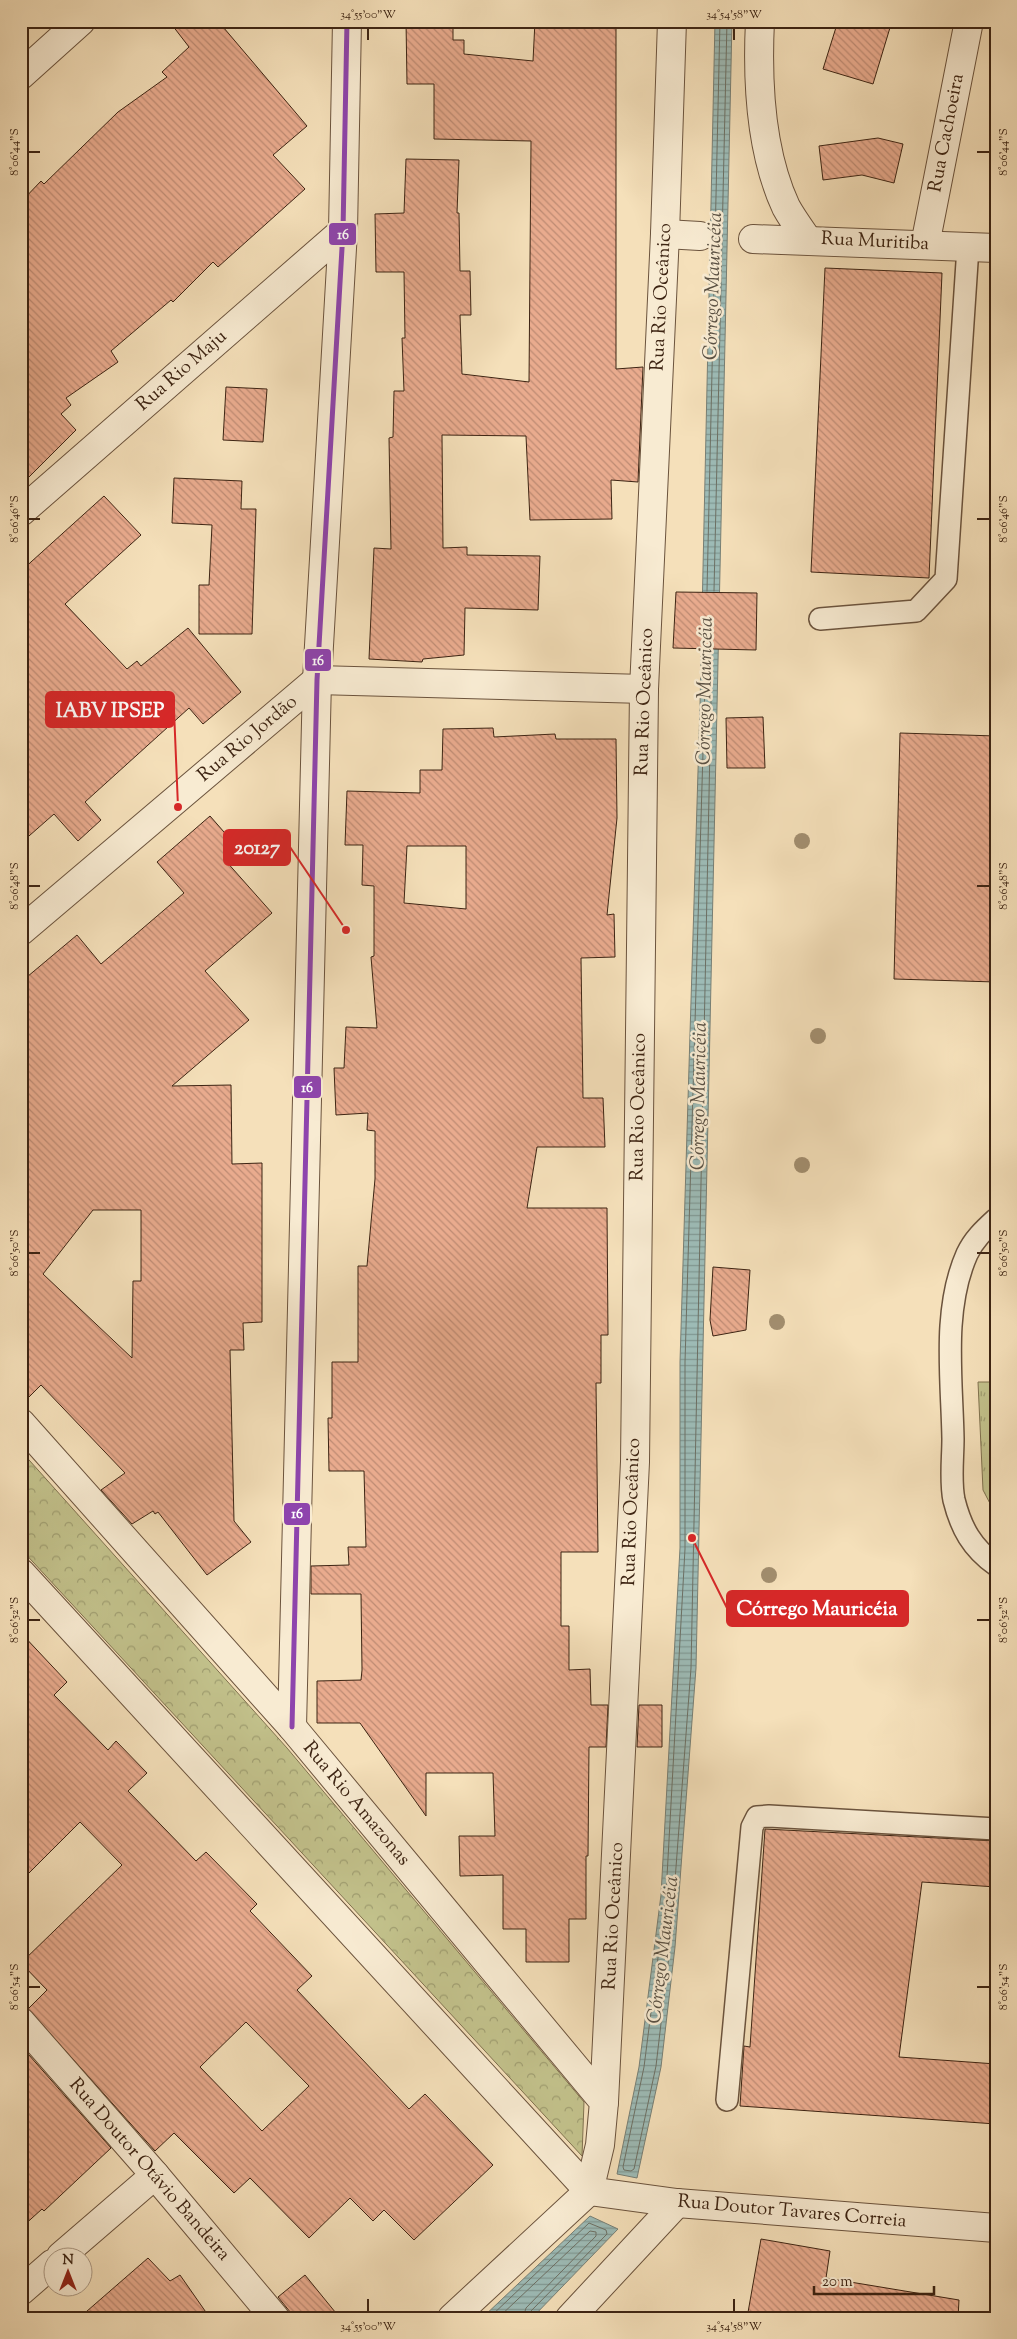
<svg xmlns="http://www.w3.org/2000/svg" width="1017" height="2339" font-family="'Sorts Mill Goudy',serif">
	<defs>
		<pattern id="grass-tufts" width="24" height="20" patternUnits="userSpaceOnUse" patternTransform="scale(1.25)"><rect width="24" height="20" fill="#c2c18b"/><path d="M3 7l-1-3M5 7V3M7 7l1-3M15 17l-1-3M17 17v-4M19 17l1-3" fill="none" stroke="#9f9d70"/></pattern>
		<pattern id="park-crowns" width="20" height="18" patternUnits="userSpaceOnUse" patternTransform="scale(1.25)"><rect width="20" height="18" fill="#c2c18b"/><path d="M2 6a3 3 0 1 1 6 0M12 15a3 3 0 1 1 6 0" fill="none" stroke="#9f9d70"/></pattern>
		<pattern id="water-rules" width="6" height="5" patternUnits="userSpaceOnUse" patternTransform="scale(1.25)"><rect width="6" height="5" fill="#9dbbb6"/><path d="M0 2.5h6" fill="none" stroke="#819893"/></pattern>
		<pattern id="building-back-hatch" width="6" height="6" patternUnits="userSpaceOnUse" patternTransform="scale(1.25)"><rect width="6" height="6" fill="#e9ab8e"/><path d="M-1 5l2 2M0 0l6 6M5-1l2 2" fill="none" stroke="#be8b73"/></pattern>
	</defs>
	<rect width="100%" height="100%" fill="#f5e0ba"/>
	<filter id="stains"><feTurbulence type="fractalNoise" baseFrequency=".004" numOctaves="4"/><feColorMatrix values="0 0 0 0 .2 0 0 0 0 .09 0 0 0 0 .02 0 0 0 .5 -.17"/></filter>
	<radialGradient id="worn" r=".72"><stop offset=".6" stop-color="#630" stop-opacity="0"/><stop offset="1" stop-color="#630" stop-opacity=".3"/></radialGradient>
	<polygon fill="url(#grass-tufts)" stroke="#80724f" points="996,1260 996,1515 983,1490 978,1382 995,1382"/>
	<polygon fill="url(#park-crowns)" stroke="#80724f" points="21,1451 287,1748 584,2102 582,2156 21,1549"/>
	<g fill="url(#water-rules)" stroke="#777f75">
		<polygon points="715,21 732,21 696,1668 675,1947 661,2067 637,2178 617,2174 639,2067 661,1895 680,1548 680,1362 700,706"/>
		<polygon points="590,2216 618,2229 532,2318 482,2318"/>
	</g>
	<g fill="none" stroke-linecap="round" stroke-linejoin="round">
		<g stroke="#6d7064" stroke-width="1">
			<polyline points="707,591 720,21"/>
			<polyline points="714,591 727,21"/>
			<polyline points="706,650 685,1362 685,1549 666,1895 644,2067 623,2167 624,2170 631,2171 634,2169 656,2066 670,1947 691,1668 712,650"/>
			<polyline points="489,2318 589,2223 606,2230 607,2234 530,2312 529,2318"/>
			<polyline points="498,2318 590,2231 596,2232 596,2236 526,2308 523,2318"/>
		</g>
	</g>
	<g fill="url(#building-back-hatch)" stroke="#3d2413" fill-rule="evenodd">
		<polygon points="169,21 218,21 307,126 273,155 305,189 218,267 213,262 173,302 171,300 111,351 118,362 66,398 71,405 61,414 76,430 21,485 21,202 41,181 44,184 118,112 167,77 162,72 189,47"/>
		<polygon points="406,21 453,21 453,40 464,40 464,54 533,61 535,21 616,21 616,369 643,367 638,482 611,480 612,519 530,520 526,436 442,435 443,548 467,547 467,555 540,556 538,610 465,608 464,655 423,659 422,662 369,659 374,548 391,549 389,438 393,437 394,391 404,391 402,338 405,338 404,272 376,272 375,214 404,213 406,159 459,160 457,213 459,213 460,271 470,271 471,315 460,315 462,374 529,382 531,141 434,139 434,84 407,84"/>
		<polygon points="838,21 892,21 873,84 823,69"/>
		<polygon points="878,138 903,144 894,183 862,175 823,180 819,146"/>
		<polygon points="825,268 942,273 929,578 811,572"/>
		<polygon points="226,387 267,389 263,442 223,440"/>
		<polygon points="174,478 242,481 241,509 256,509 252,634 199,634 199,585 209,585 212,525 172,523"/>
		<polygon points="104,496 141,535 65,604 127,669 137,661 141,666 188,628 241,692 203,724 189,708 85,802 101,820 78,841 54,814 21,843 21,571"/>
		<polygon points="676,592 757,593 756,650 673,648"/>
		<polygon points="763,717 765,768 727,768 726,718"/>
		<path d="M493,728L494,737L555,734L556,739H616L617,818L607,915L614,914L615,957L581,958L583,1098H603L605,1147H537L527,1208H607L608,1335H601V1383H596L598,1552H561V1626H569V1670L590,1669L591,1705H608L606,1747H589L588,1856H586V1919H569V1962H526V1929H503V1875L460,1876L459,1836H495L493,1773H426V1816L360,1723H317V1681L361,1680L362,1670L361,1594H311V1566L349,1565L348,1547H366L364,1471H329L328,1418H332V1362H358V1266H367L375,1179V1131L367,1130L368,1113L336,1115L334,1068H344L346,1027L377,1028L371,957L374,956V886L362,885L363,845H345L347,791L420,793V770H442L443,729ZM407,846H466V909L404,903Z"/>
		<polygon points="900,733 996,736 996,982 894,979"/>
		<path d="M210,816L238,848L225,860L272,913L205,971L249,1020L172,1086L231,1085L232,1164L262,1163V1322L243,1323L244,1350H230L234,1521L251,1542L207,1575L158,1512L155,1514L153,1511L132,1524L101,1490L125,1473L41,1385L21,1405V982L77,935L101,964L184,893L157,862ZM93,1210H141V1281H133L132,1358L43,1274Z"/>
		<polygon points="713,1267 750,1270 746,1330 713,1336 710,1320"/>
		<path d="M21,1633L67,1682L54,1695L108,1750L116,1741L147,1773L128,1791L196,1861L206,1852L257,1904L250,1911L312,1976L297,1990L409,2109L425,2094L493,2165L414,2240L384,2210L373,2221L350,2198L309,2238L250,2178L234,2193L174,2133L155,2151L28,2009L47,1990L21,1963L122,1865L80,1822L21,1881ZM246,2022L309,2086L262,2131L200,2067Z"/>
		<polygon points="639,1705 662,1705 662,1747 637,1747"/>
		<polygon points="765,1829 996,1841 996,1887 922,1882 899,2057 996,2064 996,2124 740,2106 744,2046 750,2047"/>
		<polygon points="21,2046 111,2148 44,2211 42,2209 21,2228"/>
		<polygon points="761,2239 830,2251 826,2278 959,2300 958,2318 747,2318"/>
		<polygon points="148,2258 170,2281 180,2275 210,2318 79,2318"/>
		<polygon points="305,2275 340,2318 295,2318 278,2297"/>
	</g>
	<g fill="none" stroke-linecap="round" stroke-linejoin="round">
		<g stroke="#6b533d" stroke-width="24">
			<g id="service">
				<polyline points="820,619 916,611 946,579 968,247"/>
				<path d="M996,1219C984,1230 974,1239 967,1254C942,1310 952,1379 953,1439C953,1458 950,1481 954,1500C961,1528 972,1548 996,1565"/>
				<polyline points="727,2100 752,1827 757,1817 769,1816 996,1829"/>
			</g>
		</g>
		<g stroke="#6b533d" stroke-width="30">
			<g id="minor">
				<path d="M760,21C757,81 760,151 786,207C792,218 800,229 807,239"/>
				<polyline points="21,75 81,21"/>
				<polyline points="665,234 700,236"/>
				<polyline points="753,239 996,248"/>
				<polyline points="925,245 969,21"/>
				<polyline points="21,512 343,231"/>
				<polyline points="21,931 317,680 644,689"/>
				<polyline points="21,1573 589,2191"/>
				<polyline points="292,1727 317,680 343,231 347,21"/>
				<polyline points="21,2022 155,2175 275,2318"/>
				<polyline points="604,2102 635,1462 644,689 665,234 672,21"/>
				<polyline points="61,2256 155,2175"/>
				<polyline points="21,2291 52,2264"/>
			</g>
		</g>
		<g stroke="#6b533d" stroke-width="30">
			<g id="tertiary">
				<polyline points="21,1423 292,1727 604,2102 600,2145 589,2191"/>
				<polyline points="589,2191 677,2203 996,2228"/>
				<polyline points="452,2318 589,2191"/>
				<polyline points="570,2318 677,2203"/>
			</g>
		</g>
		<use href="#service" stroke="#f8ebd2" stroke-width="21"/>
		<use href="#minor" stroke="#f8ebd2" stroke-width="28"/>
		<use href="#tertiary" stroke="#f8ebd2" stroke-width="28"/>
		<g stroke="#f8ebd2" stroke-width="9">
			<polyline id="bus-1" points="292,1727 317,680 343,231 347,21"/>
		</g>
		<use href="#bus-1" stroke="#8e44ad" stroke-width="5"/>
	</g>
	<g fill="#a28e6f">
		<circle cx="802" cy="841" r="8"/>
		<circle cx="818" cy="1036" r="8"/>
		<circle cx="802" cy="1165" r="8"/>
		<circle cx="777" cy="1322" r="8"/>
		<circle cx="769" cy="1575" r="8"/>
	</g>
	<path fill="none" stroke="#3d2413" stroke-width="2" d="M368,28V40M734,28V40M28,152H40M977,152H990M28,519H40M977,519H990M28,886H40M977,886H990M28,1253H40M977,1253H990M28,1620H40M977,1620H990M28,1987H40M977,1987H990M368,2299V2312M734,2299V2312"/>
	<g text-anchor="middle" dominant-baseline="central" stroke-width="5" stroke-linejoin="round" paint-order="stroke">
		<g font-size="19" fill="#3d2413" stroke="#f8ebd2">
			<text transform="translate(947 133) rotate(-79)">Rua Cachoeira</text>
			<text transform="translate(875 242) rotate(3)">Rua Muritiba</text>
			<text transform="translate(662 297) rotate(-87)">Rua Rio Oceânico</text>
			<text transform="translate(182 371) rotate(-41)">Rua Rio Maju</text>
			<text transform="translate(645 702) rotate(-88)">Rua Rio Oceânico</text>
			<text transform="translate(248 739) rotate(-40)">Rua Rio Jordão</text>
			<text transform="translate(639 1107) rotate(-89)">Rua Rio Oceânico</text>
			<text transform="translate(632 1512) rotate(-88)">Rua Rio Oceânico</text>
			<text transform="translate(356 1804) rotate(50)">Rua Rio Amazonas</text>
			<text transform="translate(614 1916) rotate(-87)">Rua Rio Oceânico</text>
			<text transform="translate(149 2170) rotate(49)">Rua Doutor Otávio Bandeira</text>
			<text transform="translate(792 2212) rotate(5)">Rua Doutor Tavares Correia</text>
		</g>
		<g font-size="20" font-style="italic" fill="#5a5144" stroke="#f8ebd2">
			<text transform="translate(714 286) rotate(-88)">Córrego Mauricéia</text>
			<text transform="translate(706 691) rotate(-89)">Córrego Mauricéia</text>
			<text transform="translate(700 1096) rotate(-89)">Córrego Mauricéia</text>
			<text transform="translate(664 1950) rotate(-83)">Córrego Mauricéia</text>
		</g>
	</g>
	<path fill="none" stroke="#d62828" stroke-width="2" d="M178 807L174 710M346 930L290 847M692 1538L727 1608"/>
	<g fill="#d62828" stroke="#f8ebd2" stroke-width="2">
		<circle cx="178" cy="807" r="5"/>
		<circle cx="346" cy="930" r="5"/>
		<circle cx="692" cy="1538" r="5"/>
	</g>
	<g fill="#d62828" stroke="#d62828" stroke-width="2">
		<rect x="46" y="692" width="128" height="35" rx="5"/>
		<rect x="224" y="830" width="66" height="35" rx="5"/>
		<rect x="727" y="1591" width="181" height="35" rx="5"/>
	</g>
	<g font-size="20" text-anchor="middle" font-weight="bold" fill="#fff">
		<text x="110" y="717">IABV IPSEP</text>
		<text x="257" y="854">20127</text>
		<text x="817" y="1615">Córrego Mauricéia</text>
	</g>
	<g stroke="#f8ebd2" stroke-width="2">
		<rect x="328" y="222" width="29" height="24" rx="5" fill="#8e44ad"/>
		<rect x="304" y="648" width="28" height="24" rx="5" fill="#8e44ad"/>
		<rect x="293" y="1075" width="29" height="24" rx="5" fill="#8e44ad"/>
		<rect x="283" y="1502" width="28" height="24" rx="5" fill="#8e44ad"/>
	</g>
	<g font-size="14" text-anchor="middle" font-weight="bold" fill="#fff">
		<text x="343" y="239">16</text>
		<text x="318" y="665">16</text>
		<text x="307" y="1092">16</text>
		<text x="297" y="1518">16</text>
	</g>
	<rect width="1017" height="2339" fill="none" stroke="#f5e0ba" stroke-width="55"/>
	<g transform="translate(68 2272)"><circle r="24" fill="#f8ebd2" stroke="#ad9b86"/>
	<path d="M0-4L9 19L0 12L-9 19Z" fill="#8f2418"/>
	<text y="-8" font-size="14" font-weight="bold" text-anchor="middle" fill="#3d2413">N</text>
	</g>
	<path d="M814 2286v8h120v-8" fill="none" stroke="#3d2413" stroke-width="2.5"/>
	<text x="822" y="2286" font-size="15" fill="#3d2413" stroke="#f8ebd2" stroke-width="4" paint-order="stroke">20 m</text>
	<rect x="28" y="28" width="962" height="2284" fill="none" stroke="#3d2413" stroke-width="2"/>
	<g font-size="12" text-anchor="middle" fill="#3d2413">
		<text x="368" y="18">34°55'00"W</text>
		<text x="734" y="18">34°54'58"W</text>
		<text transform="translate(14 152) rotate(-90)" y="4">8°06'44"S</text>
		<text transform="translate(1003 152) rotate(-90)" y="4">8°06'44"S</text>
		<text transform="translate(14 519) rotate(-90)" y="4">8°06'46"S</text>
		<text transform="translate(1003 519) rotate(-90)" y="4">8°06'46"S</text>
		<text transform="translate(14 886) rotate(-90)" y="4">8°06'48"S</text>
		<text transform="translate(1003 886) rotate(-90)" y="4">8°06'48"S</text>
		<text transform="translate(14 1253) rotate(-90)" y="4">8°06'50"S</text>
		<text transform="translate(1003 1253) rotate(-90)" y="4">8°06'50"S</text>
		<text transform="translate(14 1620) rotate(-90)" y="4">8°06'52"S</text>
		<text transform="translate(1003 1620) rotate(-90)" y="4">8°06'52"S</text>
		<text transform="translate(14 1987) rotate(-90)" y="4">8°06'54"S</text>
		<text transform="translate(1003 1987) rotate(-90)" y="4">8°06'54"S</text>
		<text x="368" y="2330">34°55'00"W</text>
		<text x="734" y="2330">34°54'58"W</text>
	</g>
	<rect width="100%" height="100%" filter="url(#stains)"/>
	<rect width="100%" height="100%" fill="url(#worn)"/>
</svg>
